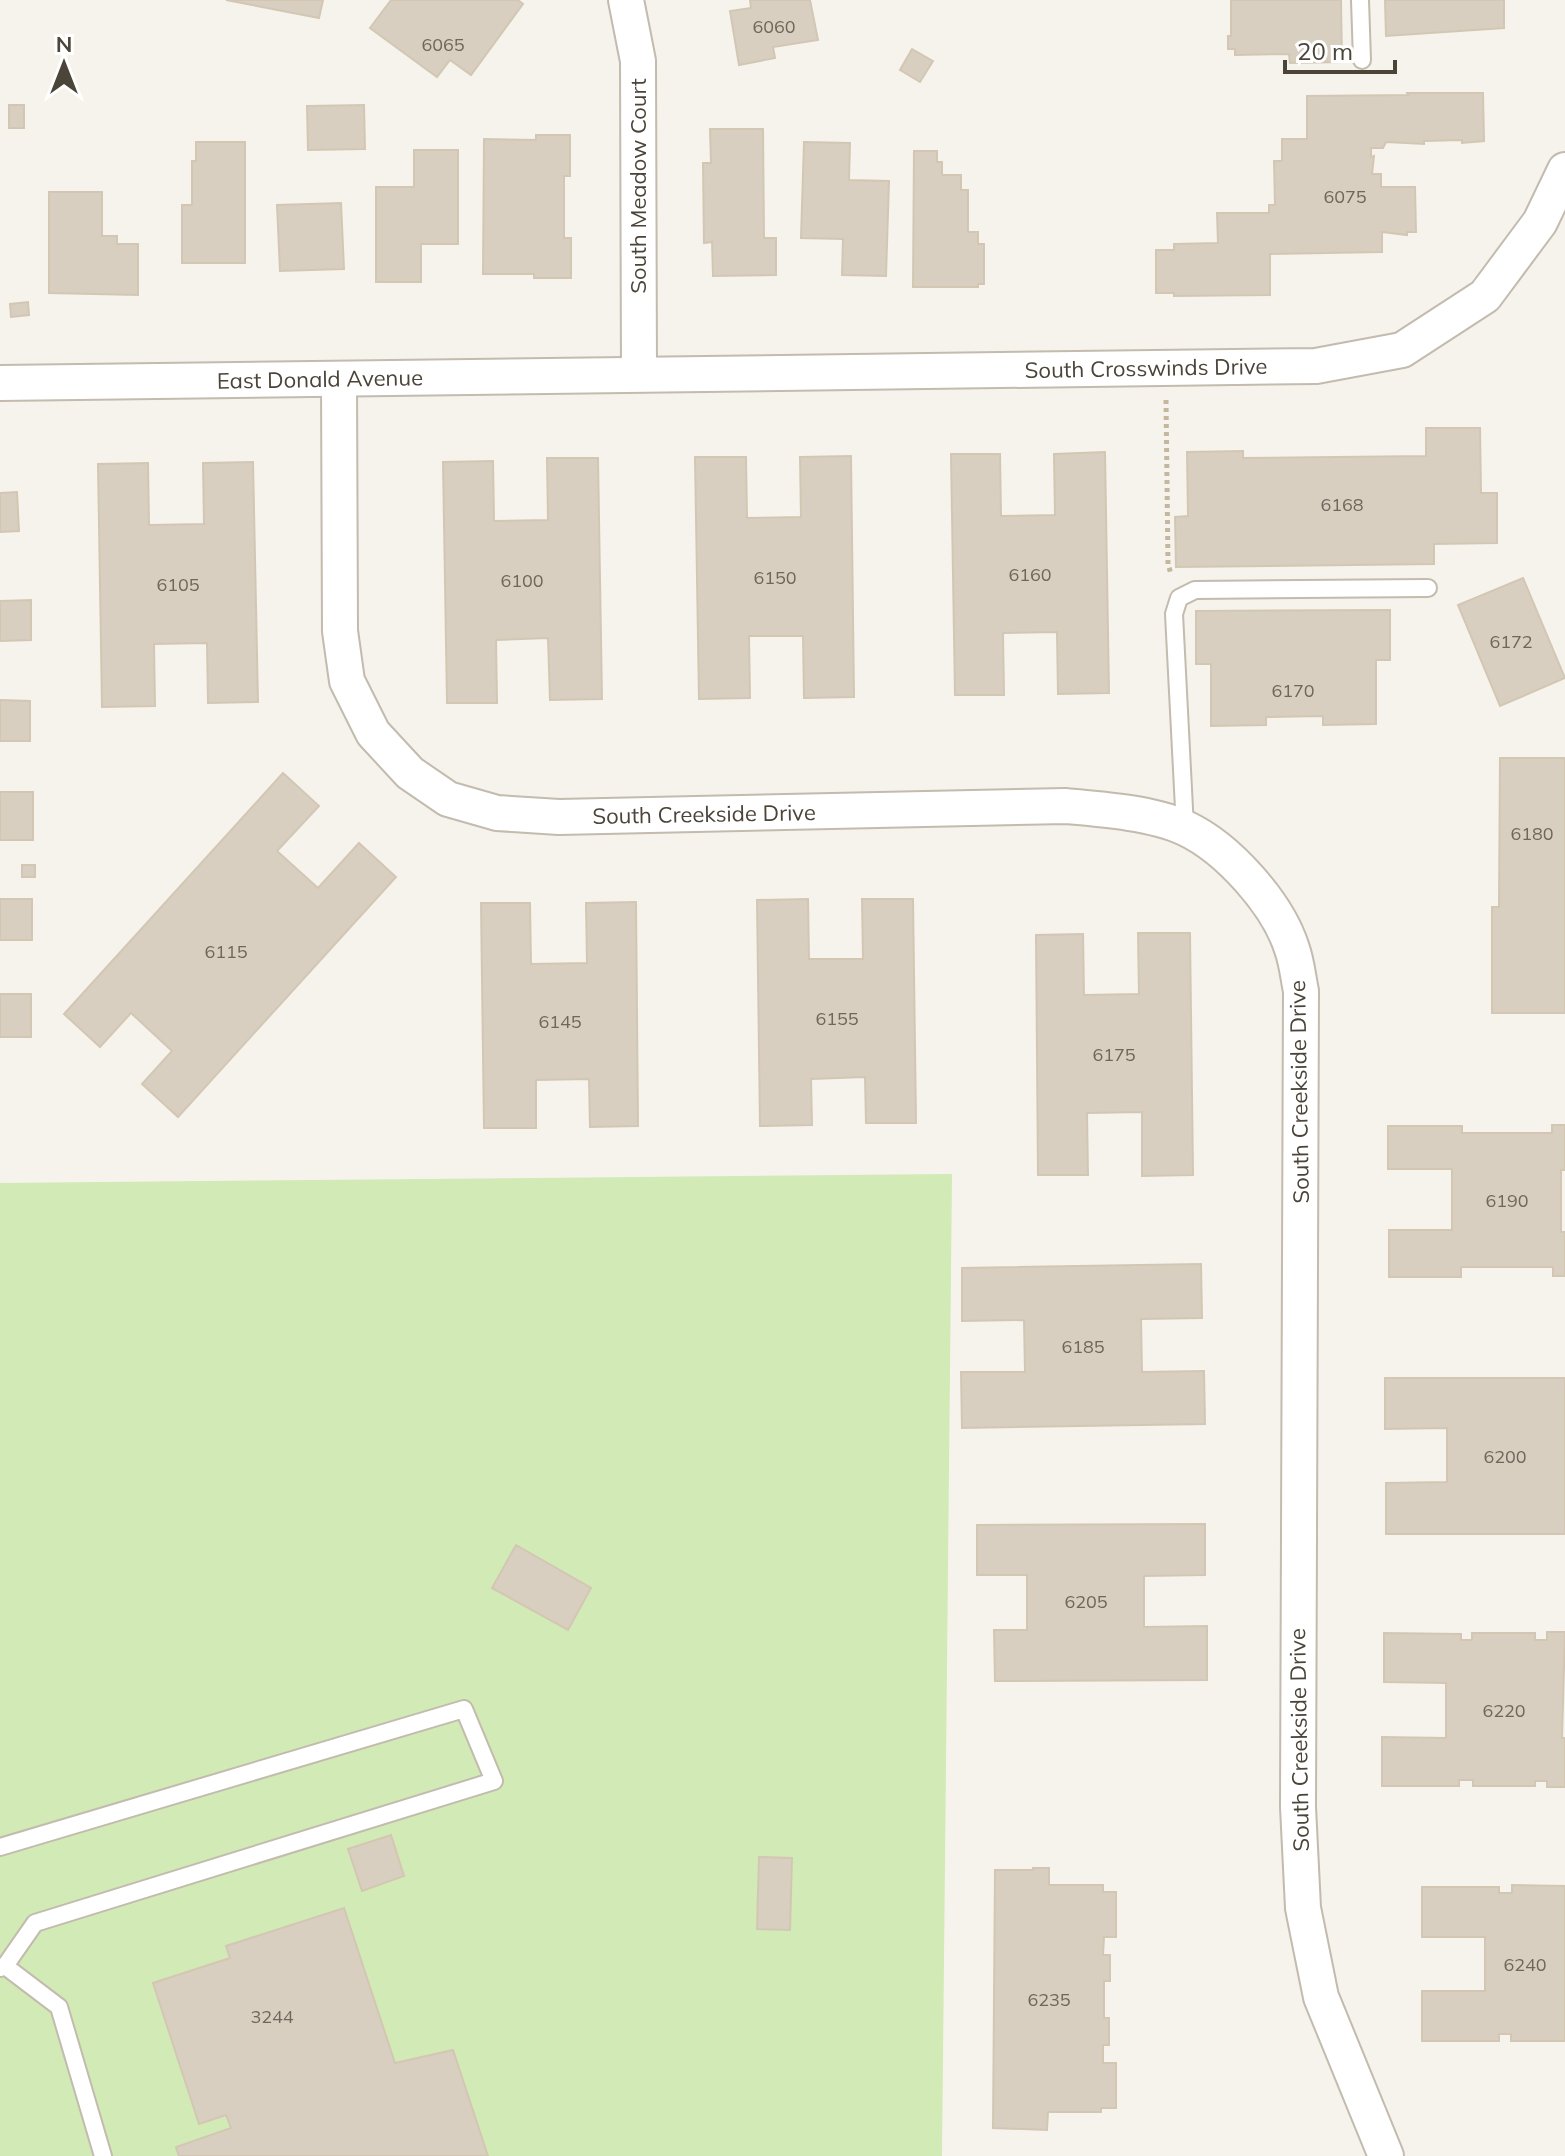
<svg xmlns="http://www.w3.org/2000/svg" width="1565" height="2156" font-family="Mulish,sans-serif">
	<rect width="100%" height="100%" fill="#f6f3ec"/>
	<polygon fill="#d2eab5" points="952,1174 942,2156 0,2156 0,1183"/>
	<g fill="#d8cfc1" stroke="#d3c7b4" stroke-width="2">
		<polygon points="226,0 323,0 319,18"/>
		<polygon points="391,0 518,0 523,4 471,75 450,60 437,77 370,28"/>
		<polygon points="750,0 810,0 818,40 773,47 775,58 739,65 730,11 751,8"/>
		<polygon points="1231,0 1341,0 1342,62 1290,63 1289,54 1235,55 1235,49 1228,49 1228,36 1231,36"/>
		<polygon points="1385,0 1504,0 1504,28 1386,36"/>
		<polygon points="912,49 933,61 920,82 900,70"/>
		<polygon points="1407,93 1483,93 1484,141 1462,143 1462,140 1424,141 1424,144 1386,142 1383,148 1371,148 1371,157 1374,156 1372,174 1381,174 1381,187 1415,187 1416,232 1407,232 1407,235 1382,232 1382,252 1270,254 1270,295 1174,296 1174,293 1156,293 1156,250 1174,250 1174,244 1218,243 1217,213 1269,213 1269,205 1275,205 1274,161 1282,161 1282,139 1307,139 1307,96 1408,95"/>
		<rect x="9" y="105" width="15" height="23"/>
		<polygon points="364,105 365,149 308,150 307,106"/>
		<polygon points="710,129 763,129 764,238 776,238 776,275 713,276 712,242 704,243 703,163 711,163"/>
		<polygon points="536,135 570,135 570,176 564,176 564,238 571,238 571,278 534,278 534,274 483,274 484,139 536,140"/>
		<polygon points="196,142 245,142 245,263 182,263 182,205 192,205 192,161 196,161"/>
		<polygon points="804,142 850,143 849,180 889,181 886,276 842,275 843,239 801,238"/>
		<polygon points="414,150 458,150 458,244 421,244 421,282 376,282 376,187 414,187"/>
		<polygon points="914,151 937,151 937,162 942,162 942,175 961,175 961,190 968,190 968,232 978,232 978,244 984,244 984,284 978,284 978,287 913,287"/>
		<polygon points="49,192 102,192 102,236 117,236 117,244 138,244 138,295 49,293"/>
		<polygon points="341,203 344,269 280,271 277,205"/>
		<polygon points="28,302 29,315 11,317 10,304"/>
		<polygon points="1426,428 1480,428 1481,493 1497,493 1497,543 1434,544 1434,564 1176,567 1175,517 1188,516 1187,452 1243,451 1243,458 1426,456"/>
		<polygon points="1105,452 1109,693 1058,694 1057,632 1003,633 1004,695 955,695 951,454 1000,454 1001,516 1055,515 1054,454"/>
		<polygon points="851,456 854,697 804,698 803,636 749,636 750,698 699,699 695,457 746,457 747,518 801,517 800,457"/>
		<polygon points="547,458 598,458 602,699 550,700 548,638 496,640 497,703 447,703 443,462 493,461 494,521 548,520"/>
		<polygon points="253,462 258,702 208,703 207,643 154,644 155,706 102,707 98,464 148,463 149,525 204,524 203,463"/>
		<polygon points="17,492 19,531 0,532 0,493"/>
		<polygon points="1523,578 1565,678 1500,706 1458,605"/>
		<polygon points="31,600 31,640 0,641 0,601"/>
		<polygon points="1390,610 1390,660 1376,660 1376,724 1323,725 1323,716 1266,717 1266,725 1211,726 1211,664 1196,664 1196,611"/>
		<polygon points="0,700 30,701 30,741 0,741"/>
		<polygon points="1500,758 1565,758 1565,1013 1492,1013 1492,907 1499,907"/>
		<polygon points="283,773 319,806 277,851 318,888 359,843 396,877 178,1117 142,1084 172,1051 131,1013 100,1047 64,1014"/>
		<rect x="0" y="792" width="33" height="48"/>
		<rect x="22" y="865" width="13" height="12"/>
		<rect x="0" y="899" width="32" height="41"/>
		<polygon points="808,899 809,959 863,959 862,899 913,899 916,1123 866,1123 865,1077 811,1079 812,1125 760,1126 757,900"/>
		<polygon points="636,902 638,1126 590,1127 589,1079 536,1080 536,1128 484,1128 481,903 530,903 531,964 587,963 586,903"/>
		<polygon points="1138,933 1190,933 1193,1175 1142,1176 1142,1112 1087,1113 1088,1175 1038,1175 1036,935 1083,934 1084,995 1139,994"/>
		<rect x="0" y="994" width="31" height="43"/>
		<polygon points="1552,1125 1565,1125 1565,1170 1561,1170 1561,1232 1565,1232 1565,1276 1553,1276 1553,1267 1461,1267 1461,1277 1389,1277 1389,1230 1452,1230 1452,1169 1388,1169 1388,1126 1462,1126 1462,1133 1552,1133"/>
		<polygon points="1201,1264 1202,1318 1141,1319 1142,1372 1204,1371 1205,1424 962,1428 961,1372 1025,1372 1024,1320 962,1321 962,1268"/>
		<polygon points="1385,1378 1565,1378 1565,1534 1386,1534 1386,1483 1447,1482 1447,1428 1385,1429"/>
		<polygon points="1205,1524 1205,1575 1144,1576 1144,1627 1207,1626 1207,1680 995,1681 994,1630 1027,1630 1027,1575 977,1575 977,1525"/>
		<polygon points="516,1545 591,1588 568,1630 492,1588"/>
		<polygon points="1547,1632 1565,1632 1562,1738 1565,1738 1565,1787 1547,1787 1547,1781 1535,1781 1535,1786 1473,1786 1473,1780 1459,1780 1459,1786 1382,1786 1382,1737 1446,1738 1446,1683 1384,1682 1384,1633 1461,1634 1461,1640 1472,1640 1472,1633 1535,1633 1535,1640 1547,1640"/>
		<polygon points="391,1835 404,1876 362,1891 348,1849"/>
		<polygon points="759,1857 792,1858 790,1930 757,1929"/>
		<polygon points="1033,1868 1049,1868 1049,1885 1103,1885 1103,1892 1116,1892 1116,1937 1104,1937 1103,1955 1110,1955 1110,1981 1104,1981 1104,2018 1109,2018 1109,2045 1103,2045 1103,2063 1116,2063 1116,2108 1101,2108 1101,2112 1048,2112 1047,2130 993,2128 995,1870 1033,1870"/>
		<polygon points="1512,1885 1565,1886 1565,2041 1511,2041 1511,2034 1499,2034 1499,2041 1422,2041 1422,1991 1485,1991 1485,1937 1422,1937 1422,1887 1499,1887 1499,1893 1512,1893"/>
		<polygon points="344,1908 395,2063 453,2050 488,2156 179,2156 176,2147 231,2128 226,2115 199,2124 153,1983 230,1958 226,1946"/>
	</g>
	<g fill="none" stroke-linecap="round" stroke-linejoin="round">
		<g stroke="#c2bbae" stroke-width="20">
			<g id="lane">
				<polyline points="1360,0 1362,60"/>
				<polyline points="1185,828 1174,614 1179,598 1195,590 1428,588"/>
				<polyline points="0,1847 464,1709 494,1781 35,1923 5,1966"/>
				<polyline points="0,1968 5,1966 59,2007 103,2156"/>
			</g>
		</g>
		<g stroke="#c2bbae" stroke-width="38">
			<g id="street">
				<polyline points="626,0 638,61 639,373"/>
				<path d="M339,380L340,631L347,681L373,733L410,773L448,799L497,813L559,817L1065,806C1100,809 1153,813 1185,828C1228,848 1278,904 1292,949C1297,963 1298,977 1301,991L1298,1807L1303,1908L1321,1997L1386,2156"/>
				<polyline points="0,383 1316,366 1402,350 1485,296 1540,222 1565,170"/>
			</g>
		</g>
		<polyline stroke="#c4b79f" stroke-width="5" stroke-dasharray="4 4" stroke-linecap="butt" points="1166,400 1168,564 1171,574"/>
		<use href="#lane" stroke="#fff" stroke-width="16"/>
		<use href="#street" stroke="#fff" stroke-width="34"/>
	</g>
	<g text-anchor="middle" dominant-baseline="central" stroke-width="6" stroke-linejoin="round" paint-order="stroke">
		<g font-size="18" fill="#6e675b">
			<text x="774" y="26">6060</text>
			<text x="443" y="44">6065</text>
			<text x="1345" y="196">6075</text>
			<text x="1342" y="504">6168</text>
			<text x="1030" y="574">6160</text>
			<text x="775" y="577">6150</text>
			<text x="522" y="580">6100</text>
			<text x="178" y="584">6105</text>
			<text x="1511" y="641">6172</text>
			<text x="1293" y="690">6170</text>
			<text x="1532" y="833">6180</text>
			<text x="226" y="951">6115</text>
			<text x="837" y="1018">6155</text>
			<text x="560" y="1021">6145</text>
			<text x="1114" y="1054">6175</text>
			<text x="1507" y="1200">6190</text>
			<text x="1083" y="1346">6185</text>
			<text x="1505" y="1456">6200</text>
			<text x="1086" y="1601">6205</text>
			<text x="1504" y="1710">6220</text>
			<text x="1525" y="1964">6240</text>
			<text x="1049" y="1999">6235</text>
			<text x="272" y="2016">3244</text>
		</g>
		<g font-size="22" fill="#4b4439" stroke="#fff">
			<text transform="translate(638 186) rotate(-90)">South Meadow Court</text>
			<text transform="translate(1146 368) rotate(-1)">South Crosswinds Drive</text>
			<text transform="translate(320 379) rotate(-1)">East Donald Avenue</text>
			<text transform="translate(704 814) rotate(-1)">South Creekside Drive</text>
			<text transform="translate(1299 1092) rotate(-91)">South Creekside Drive</text>
			<text transform="translate(1299 1740) rotate(-91)">South Creekside Drive</text>
		</g>
	</g>
	<g transform="translate(64 64)" stroke="#ffffff" stroke-width="6" paint-order="stroke">
	<path d="M0-6L14 30L0 20L-14 30Z" fill="#4b4439"/>
	<text y="-12" font-size="22" font-weight="bold" text-anchor="middle" fill="#4b4439">N</text>
	</g>
	<path d="M1285 60v12h110v-12" fill="none" stroke="#4b4439" stroke-width="4"/>
	<text x="1297" y="60" font-size="24" fill="#4b4439" stroke="#ffffff" stroke-width="6" paint-order="stroke">20 m</text>
</svg>
